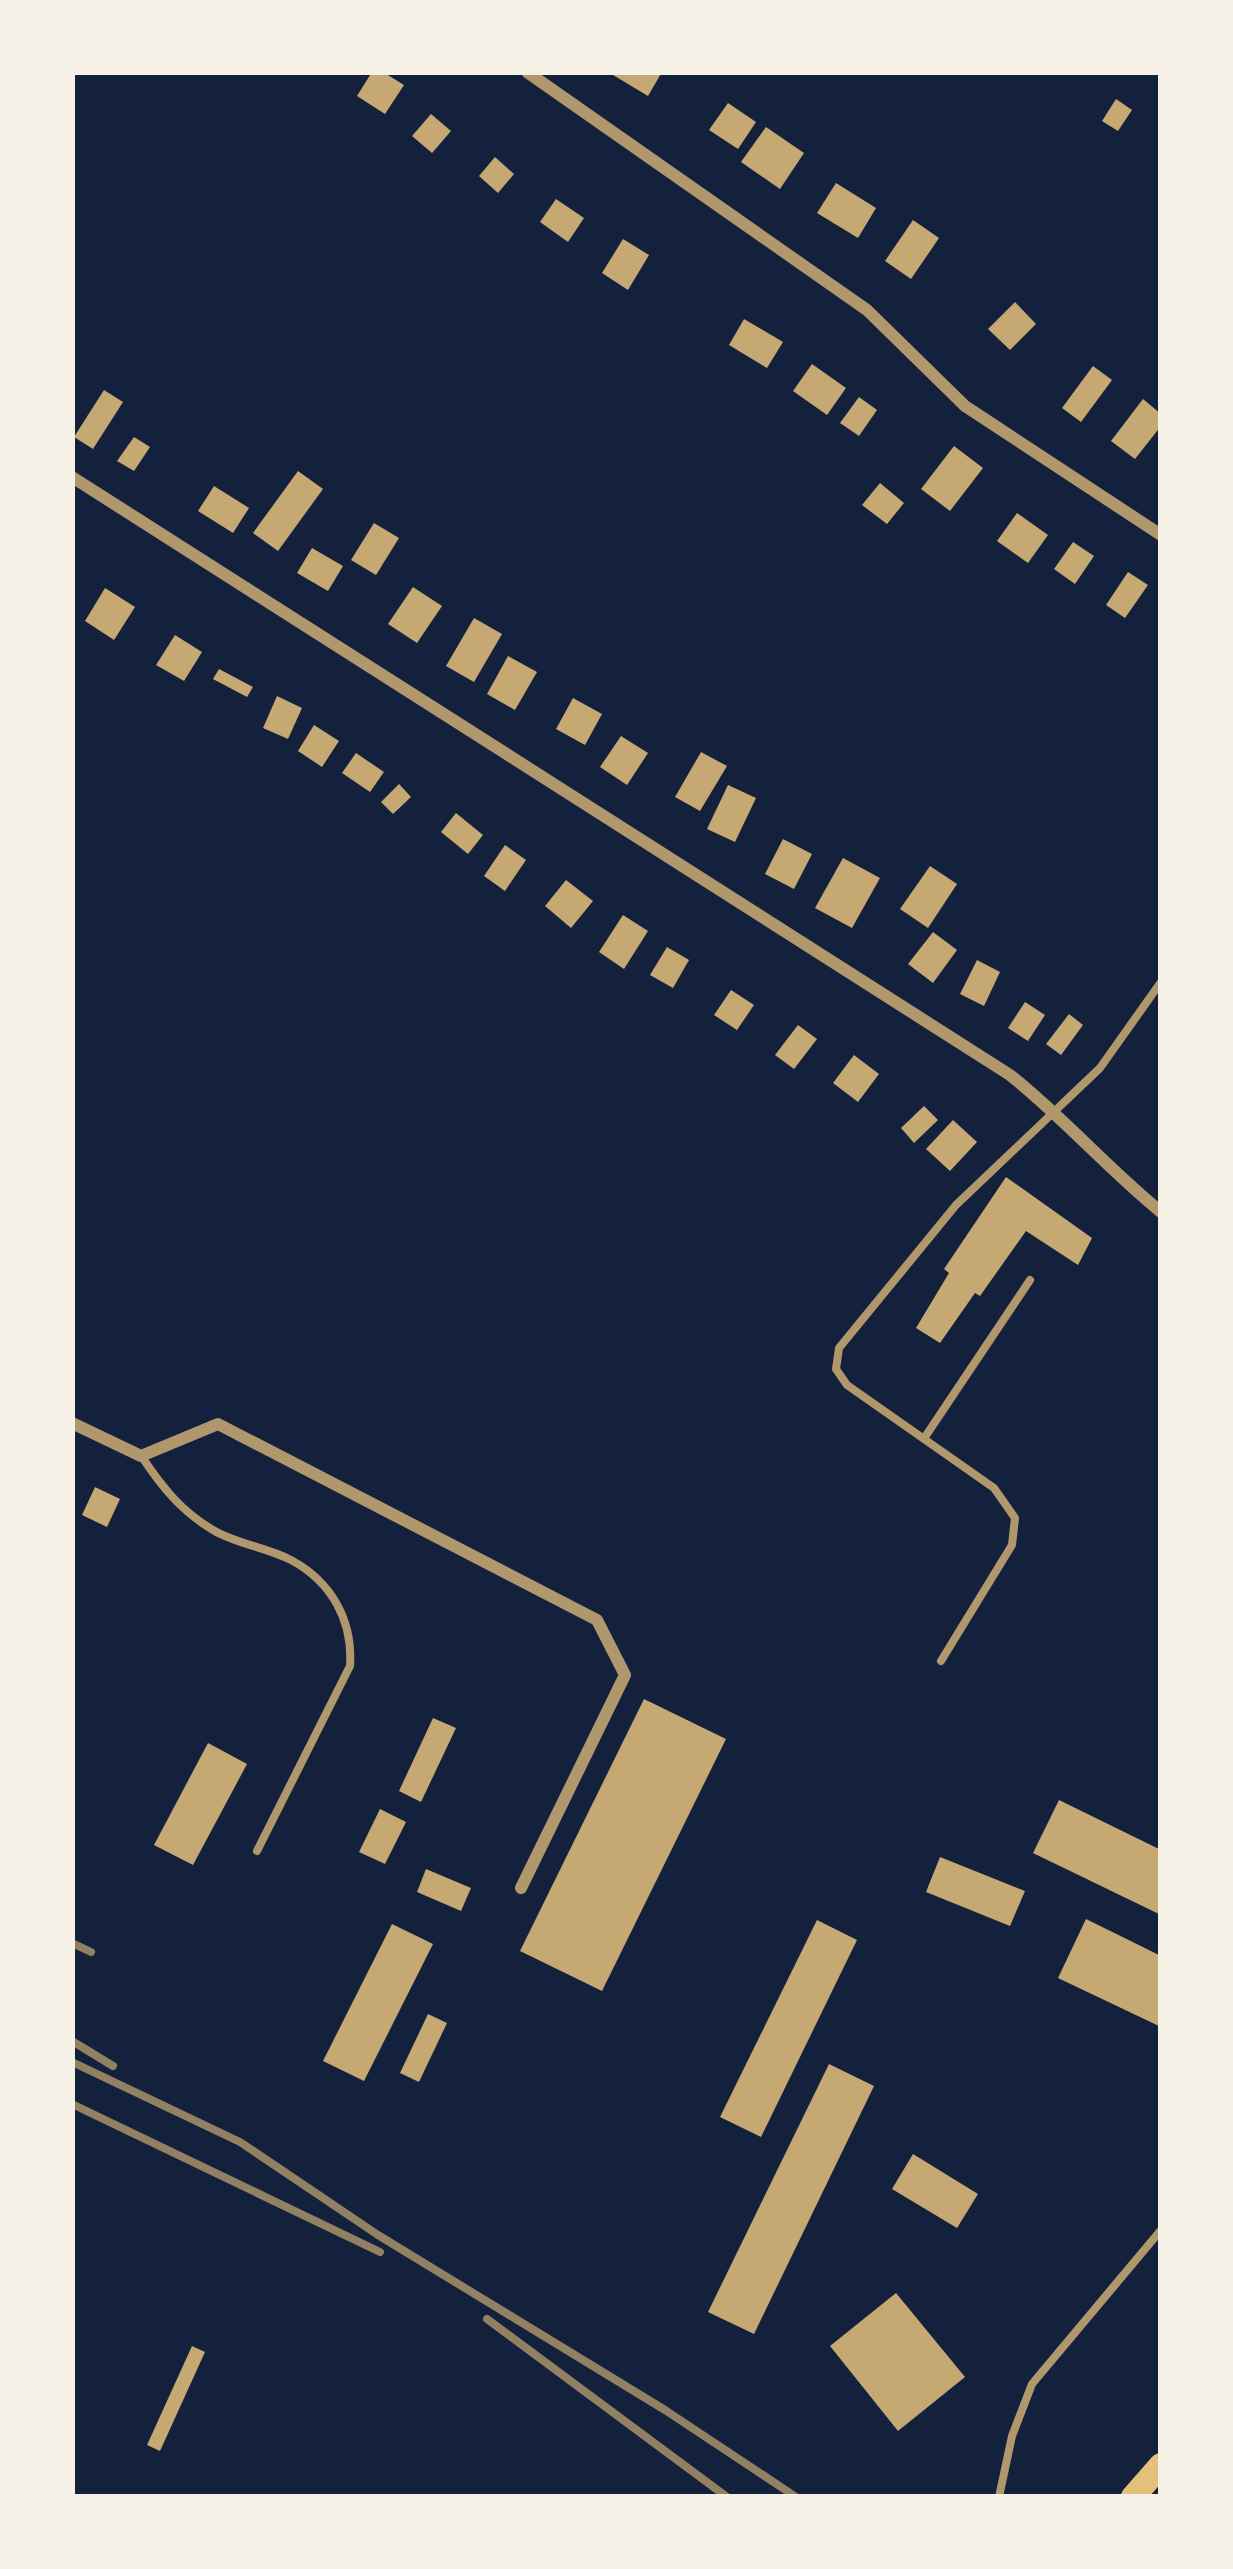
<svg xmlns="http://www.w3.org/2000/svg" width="1233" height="2569" font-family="'Crimson Pro',serif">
	<rect width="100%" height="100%" fill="#14213d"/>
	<g fill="#c6a872">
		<polygon points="372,72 383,72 404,85 385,114 357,96"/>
		<polygon points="615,72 662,72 648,96 613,75"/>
		<polygon points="1116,99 1132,110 1118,131 1102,121"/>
		<polygon points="728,103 756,122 738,149 709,130"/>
		<polygon points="431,114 451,131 432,153 412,136"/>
		<polygon points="766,127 804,153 780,189 741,162"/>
		<polygon points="495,157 514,174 498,193 479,176"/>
		<polygon points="836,183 876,208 858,238 817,213"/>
		<polygon points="556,199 584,218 568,242 540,222"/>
		<polygon points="913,220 939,238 911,279 885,261"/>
		<polygon points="623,239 649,255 628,290 602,273"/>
		<polygon points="1015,302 1036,324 1010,350 988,329"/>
		<polygon points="744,319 783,342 767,368 729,345"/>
		<polygon points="812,364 846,388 827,415 793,391"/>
		<polygon points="1093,366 1112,380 1081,422 1062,408"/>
		<polygon points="104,390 123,402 93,449 74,437"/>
		<polygon points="859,397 877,410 859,436 840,423"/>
		<polygon points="1143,399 1161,414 1161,426 1135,459 1111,441"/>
		<polygon points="134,437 150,447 134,471 117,461"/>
		<polygon points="954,446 983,468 950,511 921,489"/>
		<polygon points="298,471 323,489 278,551 253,533"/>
		<polygon points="880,483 904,503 887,524 862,505"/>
		<polygon points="214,486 249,508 233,533 198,511"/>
		<polygon points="1017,513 1048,535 1028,563 997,541"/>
		<polygon points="374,523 399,538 376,575 351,560"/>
		<polygon points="1073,542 1094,556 1075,584 1054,569"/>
		<polygon points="312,548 343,566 328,591 297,573"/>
		<polygon points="1128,572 1148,585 1125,618 1106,605"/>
		<polygon points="413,587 442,606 417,643 388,624"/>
		<polygon points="105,588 135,607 114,640 85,621"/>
		<polygon points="474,618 502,634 474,682 446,666"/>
		<polygon points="175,635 202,652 184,681 156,665"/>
		<polygon points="508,656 537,672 515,710 487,694"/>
		<polygon points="219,669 253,687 247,697 213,679"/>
		<polygon points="277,696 302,708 288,739 263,728"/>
		<polygon points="573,698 602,714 585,745 556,729"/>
		<polygon points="314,725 339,741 322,767 298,751"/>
		<polygon points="621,736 648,753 627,785 600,767"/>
		<polygon points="701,752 727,766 700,811 675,797"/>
		<polygon points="356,753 384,772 370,792 342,773"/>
		<polygon points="399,784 411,797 393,814 381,802"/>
		<polygon points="728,785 756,798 735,842 707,829"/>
		<polygon points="456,813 483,835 468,854 441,832"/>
		<polygon points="783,839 812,854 794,889 765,874"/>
		<polygon points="505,845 526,860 505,891 484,876"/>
		<polygon points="843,858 880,878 852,928 815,908"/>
		<polygon points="930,866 957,884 928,928 900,909"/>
		<polygon points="566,880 593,901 571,928 545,906"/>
		<polygon points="623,915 648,931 624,969 599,952"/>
		<polygon points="933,932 957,950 933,983 908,964"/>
		<polygon points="667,947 689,960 673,988 650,975"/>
		<polygon points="977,960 1000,972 984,1006 960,994"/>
		<polygon points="731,990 754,1005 737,1030 714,1015"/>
		<polygon points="1025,1002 1045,1015 1028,1041 1008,1028"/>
		<polygon points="1069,1014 1083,1025 1061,1055 1046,1044"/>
		<polygon points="798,1025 817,1039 794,1069 775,1055"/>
		<polygon points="854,1055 879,1074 858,1102 833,1083"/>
		<polygon points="924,1106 938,1120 914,1143 901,1128"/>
		<polygon points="953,1120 977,1142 950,1171 926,1149"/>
		<polygon points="1006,1177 1092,1238 1078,1265 1026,1231 980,1296 975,1293 940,1343 916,1328 949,1273 944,1269"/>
		<polygon points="95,1487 120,1499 107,1527 82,1515"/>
		<polygon points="644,1699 726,1739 602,1991 520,1951"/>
		<polygon points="433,1718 456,1728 421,1802 399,1791"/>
		<polygon points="208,1743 247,1764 193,1865 154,1845"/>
		<polygon points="1059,1800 1161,1850 1161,1915 1033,1853"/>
		<polygon points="380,1809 406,1822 385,1864 359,1852"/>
		<polygon points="940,1857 1025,1891 1010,1926 926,1892"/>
		<polygon points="426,1869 471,1888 461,1911 417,1892"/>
		<polygon points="1086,1919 1161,1956 1161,2027 1058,1978"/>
		<polygon points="817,1920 857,1940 761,2137 720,2117"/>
		<polygon points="392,1924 433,1944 364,2081 323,2061"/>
		<polygon points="428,2014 447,2023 419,2082 400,2073"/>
		<polygon points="829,2064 874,2086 754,2334 708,2312"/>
		<polygon points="913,2154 978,2194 957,2228 892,2189"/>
		<polygon points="896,2293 965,2377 898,2431 830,2346"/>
		<polygon points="192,2346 205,2352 160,2451 147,2445"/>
	</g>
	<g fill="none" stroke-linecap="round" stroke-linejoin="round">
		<g stroke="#b1986c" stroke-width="8">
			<polyline points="925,1437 1030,1280"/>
			<path d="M142,1457C162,1487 181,1511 213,1530C236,1544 266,1547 291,1560C332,1582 353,1621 350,1666L257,1851"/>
			<polyline points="941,1661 1012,1545 1015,1518 994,1488 847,1385 836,1369 839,1348 956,1205 1100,1068 1161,982"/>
			<polyline points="999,2497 1012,2436 1032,2384 1161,2230"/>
		</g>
		<g stroke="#b1986c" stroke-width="12">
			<polyline points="527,72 867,310 965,406 1161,535"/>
			<path d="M72,477L1010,1075C1063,1117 1108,1169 1161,1212"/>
			<polyline points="72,1423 141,1456 218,1424 597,1620 625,1675 521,1888"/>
		</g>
		<polyline stroke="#e5c07b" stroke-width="24" points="1133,2497 1161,2465"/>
		<g stroke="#918062" stroke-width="8">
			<polyline points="72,1943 91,1952"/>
			<polyline points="72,2041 113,2066"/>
			<polyline points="72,2062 240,2142 378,2235 665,2410 796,2497"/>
			<polyline points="72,2104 380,2252"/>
			<polyline points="487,2319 727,2497"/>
		</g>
	</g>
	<rect width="1233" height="2569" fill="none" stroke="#f6f1e7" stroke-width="150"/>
</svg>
